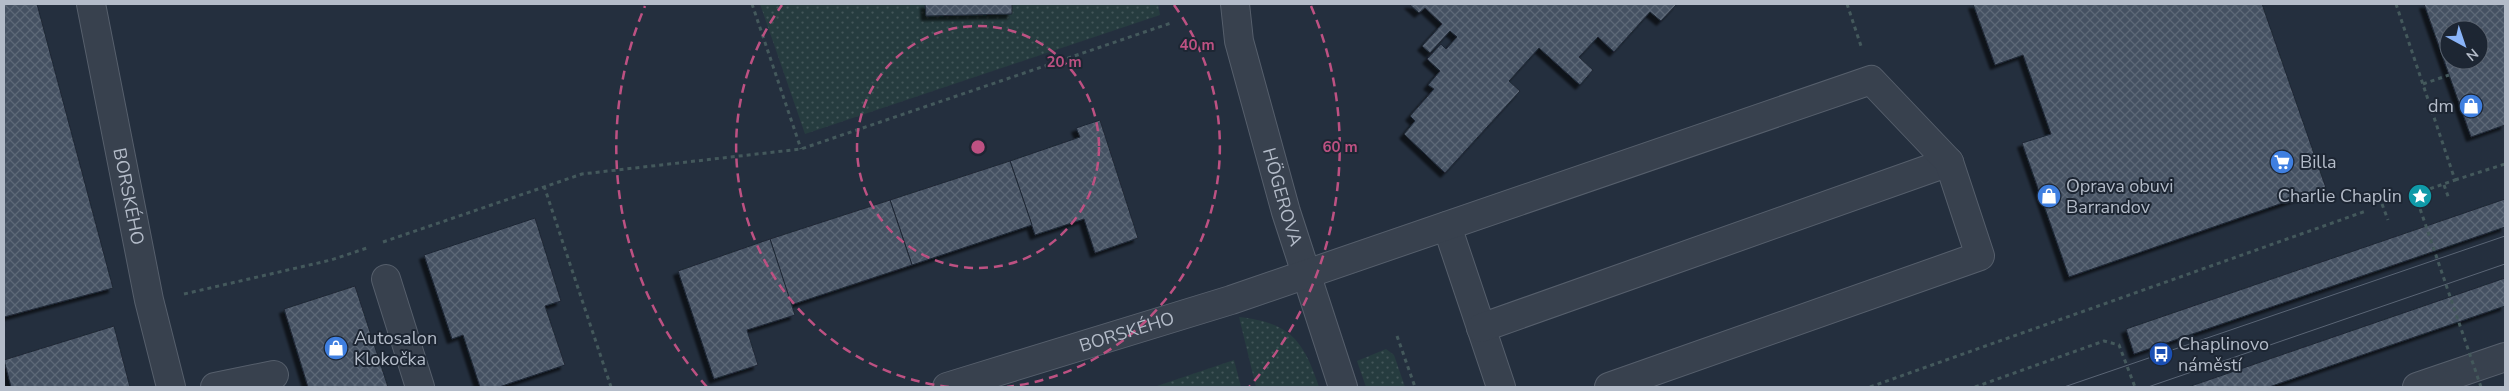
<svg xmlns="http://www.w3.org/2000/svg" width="2509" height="391" font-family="'Nunito Sans',sans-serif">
	<defs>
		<pattern id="grass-dots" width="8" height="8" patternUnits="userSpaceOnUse" patternTransform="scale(1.25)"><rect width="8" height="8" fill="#263c3f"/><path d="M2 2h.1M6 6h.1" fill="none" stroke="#435659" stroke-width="1.8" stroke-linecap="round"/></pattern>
		<pattern id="building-cross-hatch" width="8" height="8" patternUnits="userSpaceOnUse" patternTransform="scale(1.25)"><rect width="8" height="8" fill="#455162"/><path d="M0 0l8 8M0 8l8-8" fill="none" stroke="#5d6877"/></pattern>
		<filter id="shadow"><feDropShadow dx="-4.5" dy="4.5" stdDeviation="1" flood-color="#0009"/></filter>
	</defs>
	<rect width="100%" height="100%" fill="#242f3e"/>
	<g fill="url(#grass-dots)">
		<polygon points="760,4 925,4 926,16 1011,14 1012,4 1158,4 1160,15 805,134"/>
		<path d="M1239,317C1291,323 1303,340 1319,387H1256Z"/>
		<polygon points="1386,349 1394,355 1405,387 1366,387 1357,361"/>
		<polygon points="1234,360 1241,387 1154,387"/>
	</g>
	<g fill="url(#building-cross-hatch)" stroke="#1f2835" fill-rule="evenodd" filter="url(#shadow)">
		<polygon points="4,4 37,4 113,288 4,317"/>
		<polygon points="925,4 1012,4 1012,14 926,16"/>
		<polygon points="1409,4 1677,4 1661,21 1650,12 1614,52 1598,37 1579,57 1593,70 1580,85 1539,48 1509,81 1520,91 1445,173 1404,134 1415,121 1410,116 1434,89 1428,85 1440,71 1427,59 1441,44 1446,49 1457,37 1450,31 1430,53 1422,46 1442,24 1425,8 1419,13"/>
		<polygon points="1973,4 2262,4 2326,188 2069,277 2022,143 2051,134 2023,55 1995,65"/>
		<path d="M2424,4H2505V125L2471,137ZM2449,30H2479V60H2449Z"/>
		<polygon points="1100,120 1138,238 1095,253 1084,219 1035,235 1010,161 1080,137 1076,128"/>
		<polygon points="1010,161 1032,225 912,265 890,200"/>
		<polygon points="2505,199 2505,227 2134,354 2126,329"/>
		<polygon points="890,200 912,265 791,305 770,239"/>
		<polygon points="535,218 561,301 545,306 565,365 499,387 480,387 463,335 452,339 424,255"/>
		<polygon points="770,239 795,315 747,330 758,365 714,379 678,271"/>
		<polygon points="2505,278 2505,306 2269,387 2188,387"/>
		<polygon points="355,286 388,387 308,387 284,309"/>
		<polygon points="114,326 130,387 11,387 4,360"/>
	</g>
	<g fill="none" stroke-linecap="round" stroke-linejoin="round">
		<g stroke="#565f6c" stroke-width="30">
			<g id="minor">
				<path id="s1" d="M91,4L149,300L171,387"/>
				<path id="s2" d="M1235,4L1239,41L1286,212L1343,387"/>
				<polyline points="1447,226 1501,387"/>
				<polyline points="386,279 420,387"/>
				<polyline points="1481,328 1949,162"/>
				<polyline points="215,387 274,375"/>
				<path id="s3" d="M947,387L1231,300L1871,80L1949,162L1980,256L1609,387"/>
				<polyline points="2417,387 2505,357"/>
			</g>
		</g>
		<g stroke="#44595c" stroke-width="3" stroke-dasharray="4 4" stroke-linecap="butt">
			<polyline points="752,4 801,149"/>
			<polyline points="1847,4 1861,46"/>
			<polyline points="2396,4 2455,180 2415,194"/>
			<polyline points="2423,84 2449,75"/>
			<polyline points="2455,180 2505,164"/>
			<polyline points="2444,185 2449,199"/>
			<polyline points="544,186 611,387"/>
			<polyline points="2382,204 2388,220"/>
			<polyline points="383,242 582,174 801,149 1171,23"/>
			<polyline points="184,294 331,260 367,248"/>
			<polyline points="1397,336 1415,387"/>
			<polyline points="1870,387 2366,211"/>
			<polyline points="1975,387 2104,341 2119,345 2135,387"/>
		</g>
		<use href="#minor" stroke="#38414e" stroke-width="28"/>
		<g stroke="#5a6575" stroke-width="1">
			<polyline points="2064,387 2505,236"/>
			<polyline points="2148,387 2505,264"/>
		</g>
		<polyline stroke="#44595c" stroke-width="3" stroke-dasharray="4 4" stroke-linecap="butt" points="2415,194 2481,387"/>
	</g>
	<g fill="none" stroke="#bd5182" stroke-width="2.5" stroke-dasharray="9 6">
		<circle cx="978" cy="147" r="121"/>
		<path d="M949 387A242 242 0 0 1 782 5M1174 5A242 242 0 0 1 1007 387"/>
		<path d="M707 387A362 362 0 0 1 645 6M1311 6A362 362 0 0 1 1249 387"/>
	</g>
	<defs>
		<g id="shop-disc" transform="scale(1.25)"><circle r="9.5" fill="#3f7fe0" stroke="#1d2633"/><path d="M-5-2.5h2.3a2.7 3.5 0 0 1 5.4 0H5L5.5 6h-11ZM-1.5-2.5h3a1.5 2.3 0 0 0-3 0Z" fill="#fff"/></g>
		<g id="supermarket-disc" transform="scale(1.25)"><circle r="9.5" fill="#3f7fe0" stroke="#1d2633"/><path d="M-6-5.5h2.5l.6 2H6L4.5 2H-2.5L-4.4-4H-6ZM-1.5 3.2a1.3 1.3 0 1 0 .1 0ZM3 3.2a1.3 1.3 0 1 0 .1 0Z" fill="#fff"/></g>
		<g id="sight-disc" transform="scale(1.25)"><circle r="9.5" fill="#0f9aa8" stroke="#1d2633"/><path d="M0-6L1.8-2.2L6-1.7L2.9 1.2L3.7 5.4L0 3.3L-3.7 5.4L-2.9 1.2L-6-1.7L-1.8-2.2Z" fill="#fff"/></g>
		<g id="bus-disc" transform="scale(1.25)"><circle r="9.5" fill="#1a4fb4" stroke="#1d2633"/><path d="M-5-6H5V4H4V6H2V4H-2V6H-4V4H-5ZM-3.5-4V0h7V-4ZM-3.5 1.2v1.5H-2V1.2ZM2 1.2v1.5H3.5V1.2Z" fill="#fff"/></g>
	</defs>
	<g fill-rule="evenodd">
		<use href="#shop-disc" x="2471" y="106"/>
		<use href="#supermarket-disc" x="2282" y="162"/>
		<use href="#shop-disc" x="2049" y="196"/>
		<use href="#sight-disc" x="2420" y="196"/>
		<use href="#shop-disc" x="336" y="348"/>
		<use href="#bus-disc" x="2161" y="354"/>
	</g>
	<g text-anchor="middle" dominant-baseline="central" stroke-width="4" stroke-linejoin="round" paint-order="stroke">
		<g font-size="18" fill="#b4bcc9" stroke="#1d2633" text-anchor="start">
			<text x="2454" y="106" text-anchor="end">dm</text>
			<text x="2300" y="162">Billa</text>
			<text x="2066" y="186">Oprava obuvi<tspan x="2066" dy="21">Barrandov</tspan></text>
			<text x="2402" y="196" text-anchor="end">Charlie Chaplin</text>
			<text x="354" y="338">Autosalon<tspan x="354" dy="21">Klokočka</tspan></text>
			<text x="2178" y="344">Chaplinovo<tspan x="2178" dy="21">náměstí</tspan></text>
		</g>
		<g font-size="18" fill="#b4bcc9" stroke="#1d2633">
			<text stroke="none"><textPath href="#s1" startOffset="196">BORSKÉHO</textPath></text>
			<text stroke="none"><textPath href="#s2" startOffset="199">HÖGEROVA</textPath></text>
			<text stroke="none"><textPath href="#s3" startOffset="188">BORSKÉHO</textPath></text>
		</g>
	</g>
	<circle cx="978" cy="147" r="8" fill="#bd5182" stroke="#1d2633" stroke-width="2.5"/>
	<g font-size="15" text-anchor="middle" font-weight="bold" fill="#bd5182" stroke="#1d2633" stroke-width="4" stroke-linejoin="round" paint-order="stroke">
		<text x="1197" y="50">40 m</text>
		<text x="1064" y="67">20 m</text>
		<text x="1340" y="152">60 m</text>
	</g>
	<rect width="2509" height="391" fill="none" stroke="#b4bcc9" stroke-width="10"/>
	<g transform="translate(2464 45) rotate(140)"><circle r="24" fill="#1d2633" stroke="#59626f"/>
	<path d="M0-4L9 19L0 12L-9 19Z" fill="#8ab4f8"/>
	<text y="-8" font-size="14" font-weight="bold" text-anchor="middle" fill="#b4bcc9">N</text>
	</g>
</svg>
